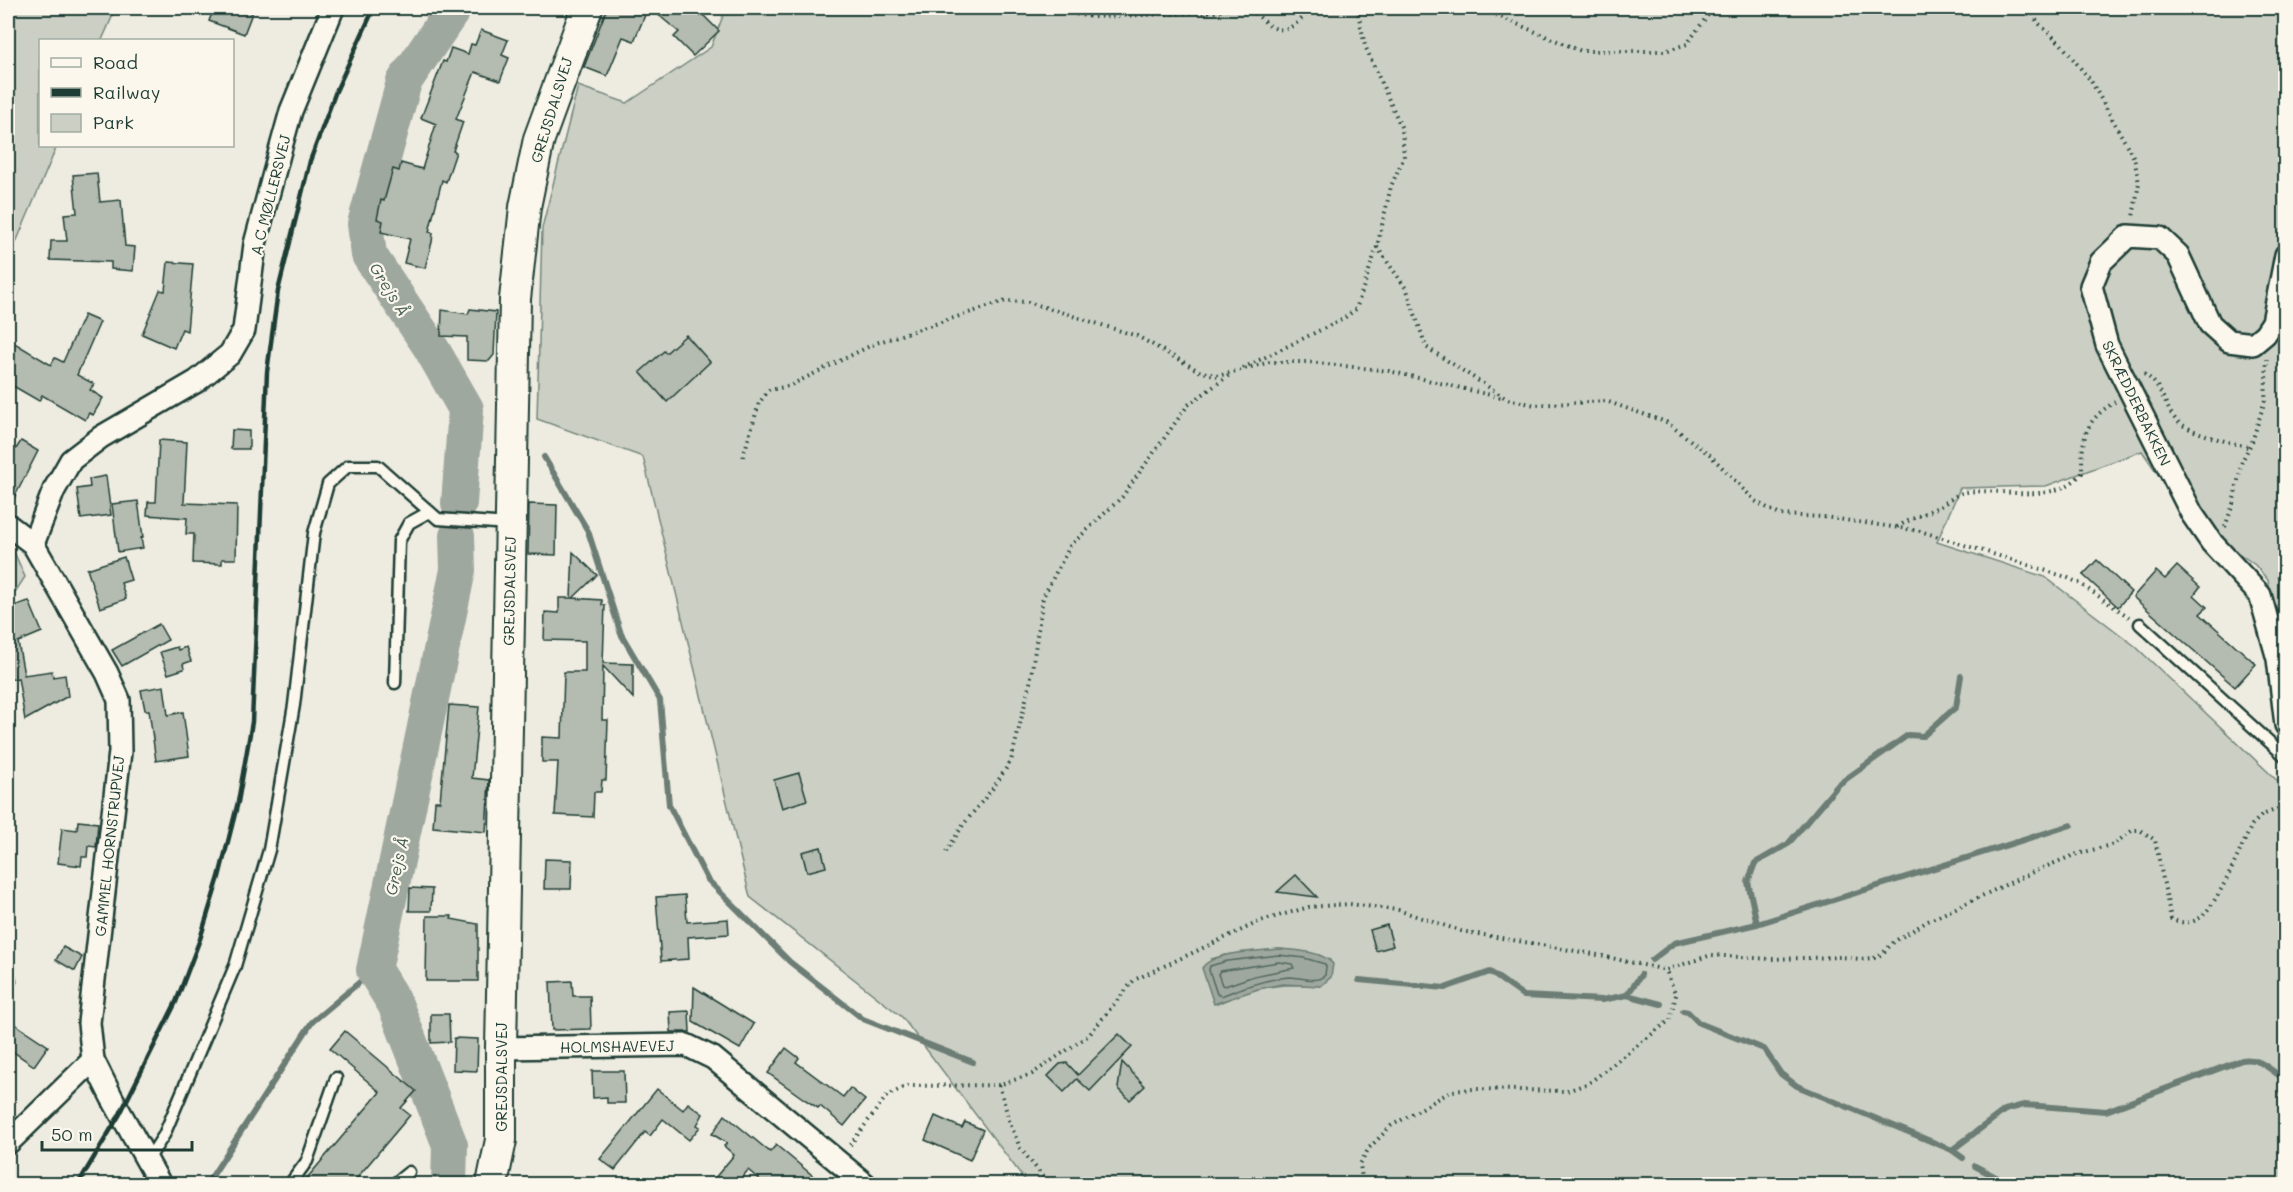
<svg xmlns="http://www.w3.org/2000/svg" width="2293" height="1192" font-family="Mali,sans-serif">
	<rect width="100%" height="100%" fill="#eeece1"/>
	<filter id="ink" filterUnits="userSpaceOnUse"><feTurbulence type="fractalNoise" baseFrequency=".0167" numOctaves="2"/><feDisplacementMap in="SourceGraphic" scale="12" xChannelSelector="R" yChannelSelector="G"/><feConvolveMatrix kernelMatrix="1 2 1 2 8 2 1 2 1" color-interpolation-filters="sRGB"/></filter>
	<g filter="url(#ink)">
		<g fill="#cbcfc4" stroke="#75867c" stroke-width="1.5" fill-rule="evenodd">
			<polygon points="8,8 116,8 102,40 40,40 40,146 57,146 12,252 8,254"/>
			<path d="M726,8H2285V670L2268,580L2255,565L2186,515L2142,451L2046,486L1960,488L1937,542L2045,577L2135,646L2285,788V1184H1028L902,1017L750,897L643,457L537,419L542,228L578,86L627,103L711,47ZM1279,949L1305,952L1330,960L1321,986C1283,982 1252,987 1217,1004L1211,959L1226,955Z"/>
			<polygon points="8,542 11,545 25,577 8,603"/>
			<polygon points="8,945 17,982 8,998"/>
		</g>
		<path fill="#9fa89f" stroke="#6c7d74" stroke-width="1.5" d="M1279,949C1295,950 1322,951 1333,964L1331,977L1321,986L1282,984L1258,989L1214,1004L1202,968C1213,951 1259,951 1279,949Z"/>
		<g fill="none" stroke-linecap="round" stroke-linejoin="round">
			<g stroke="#52685f" stroke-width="1.5">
				<path d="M1279,955L1304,958L1325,964L1326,967L1325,975C1317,984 1301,977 1289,977C1266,979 1243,987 1221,996L1217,994L1209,970L1210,966L1227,961Z"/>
				<polygon points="1279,962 1292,964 1294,968 1254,976 1225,986 1222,985 1218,974 1220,971"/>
			</g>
			<g stroke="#6c7d74" stroke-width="6">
				<polyline points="544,457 588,531 621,634 660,700 669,805 707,879 790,962 863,1019 973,1062"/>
				<polyline points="1757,924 2071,825"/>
				<polyline points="1652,960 1674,943 1757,924 1748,882 1755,863 1788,844 1839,784 1908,735 1923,736 1956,707 1961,676"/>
				<polyline points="1359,980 1445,988 1490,972 1524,996 1602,1000 1627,995 1661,1004"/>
				<polyline points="1627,995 1641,975"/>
				<polyline points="1683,1011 1688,1012 1699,1023 1764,1049 1781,1074 1797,1086 1952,1150 1963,1158"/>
				<path d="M1952,1150L2005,1110L2024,1105L2106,1111L2242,1060C2262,1057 2270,1071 2286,1080"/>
				<polyline points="1975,1166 2009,1184"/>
				<polyline points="207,1184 312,1022 374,970"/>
			</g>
			<g stroke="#9fa89f" stroke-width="36">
				<polyline points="454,8 404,82 365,224 369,255 430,346 466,409 459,503"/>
				<polyline points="449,1184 450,1145 395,1004 374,970 458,570 457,536"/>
			</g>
		</g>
		<g fill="#b4bbb0" stroke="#1f3d34" stroke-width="1.5">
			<polygon points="214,8 254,8 244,34 209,21"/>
			<polygon points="607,8 648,8 634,41 623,37 607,76 584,67"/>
			<polygon points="650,8 696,8 719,31 693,56 674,37 679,32"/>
			<polygon points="481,30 508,40 502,55 509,58 500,81 475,72 456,119 463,122 453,151 456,152 446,182 442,180 429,232 433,233 432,242 425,268 404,263 410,239 381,232 383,221 377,219 381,200 384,201 393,169 399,171 401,163 422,169 436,124 421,118 443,61 446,62 451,48 468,54 471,44 475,45"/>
			<polygon points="97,173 100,202 121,200 125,246 135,247 133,271 111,269 111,262 50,260 51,241 67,241 64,214 77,213 73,175"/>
			<polygon points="168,262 193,264 187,331 182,329 174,348 142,334 160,290 165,291"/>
			<polygon points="470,309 496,312 494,355 489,361 467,360 467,337 441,336 442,310 468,314"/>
			<polygon points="84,315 100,322 77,375 94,384 90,390 103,398 93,415 89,413 85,420 42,395 39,401 8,383 8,339 51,365 55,358 63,362"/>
			<polygon points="686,335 710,362 667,402 640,372 664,351 666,353"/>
			<polygon points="232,430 249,431 249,449 231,449"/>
			<polygon points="159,440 187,442 184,503 237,505 236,559 222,559 222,564 193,563 194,534 186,534 187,518 147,515 148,502 156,502"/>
			<polygon points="21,441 38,451 8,510 8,445 16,449"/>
			<polygon points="106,476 111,515 81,519 77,489 90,487 89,479"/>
			<polygon points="138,501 143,537 141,538 143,548 118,552 112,504"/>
			<polygon points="529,504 557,505 556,555 528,554"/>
			<polygon points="573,552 597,575 573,598 602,600 602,605 605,605 603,663 633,664 633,698 603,666 602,720 608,720 606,780 602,780 601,792 594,792 593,817 555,815 558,762 542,762 542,737 562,738 564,672 585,672 585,641 544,640 545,612 559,613 559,598 571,598"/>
			<polygon points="124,557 131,580 121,583 126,599 100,608 87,569"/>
			<polygon points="2097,560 2131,592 2118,607 2083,575"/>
			<polygon points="2177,566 2200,587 2194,595 2207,607 2200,614 2256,664 2235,687 2133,597 2156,571 2165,579"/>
			<polygon points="29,601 42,632 18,642 24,675 52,671 53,677 65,675 68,696 25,720 18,678 8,680 8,608"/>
			<polygon points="159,624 168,640 122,666 112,650"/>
			<polygon points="177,647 178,650 186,647 191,661 183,664 184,669 168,674 160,652"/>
			<polygon points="164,686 168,715 183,712 189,756 156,761 149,710 145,710 141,690"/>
			<polygon points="449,705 479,707 472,778 489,780 486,832 433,827 435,801 440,801"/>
			<polygon points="799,773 807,800 782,808 774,780"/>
			<polygon points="78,821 98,823 96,847 88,846 87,857 82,857 81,866 58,863 62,828 77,830"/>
			<polygon points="821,847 826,867 807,872 802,852"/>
			<polygon points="545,859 572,860 571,889 544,889"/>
			<polygon points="1296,875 1317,897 1277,892"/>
			<polygon points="410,888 432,889 431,911 409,911"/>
			<polygon points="685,895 687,922 728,919 729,934 688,937 689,959 661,961 656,897"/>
			<polygon points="427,916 452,916 451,919 478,924 478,981 426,981"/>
			<polygon points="1387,925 1393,946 1376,951 1370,930"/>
			<polygon points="63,947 82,957 75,971 56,960"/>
			<polygon points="572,981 573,996 590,996 591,1029 552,1030 550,982"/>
			<polygon points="694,987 754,1024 740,1049 693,1022"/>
			<polygon points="689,1011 690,1032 671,1032 670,1012"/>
			<polygon points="431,1014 449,1014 450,1042 431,1043"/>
			<polygon points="15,1024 48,1046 34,1066 8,1048 8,1036"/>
			<polygon points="345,1031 416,1091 401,1108 410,1115 351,1185 301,1185 380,1092 330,1049"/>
			<polygon points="1119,1034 1132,1047 1090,1091 1077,1079 1064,1092 1048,1076 1060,1064 1067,1063 1078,1075"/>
			<polygon points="454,1038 478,1039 477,1071 453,1070"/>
			<polygon points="786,1048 799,1058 796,1062 843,1097 850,1088 865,1100 844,1126 820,1106 818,1108 804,1099 768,1073"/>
			<polygon points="1122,1062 1145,1086 1130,1100 1118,1088"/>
			<polygon points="592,1071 624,1071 625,1103 607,1103 607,1097 593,1098"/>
			<polygon points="657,1089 683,1110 688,1103 703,1114 697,1125 700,1127 689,1140 663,1119 650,1136 645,1132 615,1170 600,1159"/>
			<polygon points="725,1115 770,1152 776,1145 824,1185 766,1185 748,1170 736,1185 709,1185 734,1155 724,1146 727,1143 712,1134"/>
			<polygon points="935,1116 962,1128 965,1122 983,1130 970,1160 925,1140"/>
		</g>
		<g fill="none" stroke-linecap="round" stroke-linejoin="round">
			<g stroke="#1f3d34" stroke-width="15">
				<g id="lane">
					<polyline points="2140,624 2286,757"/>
					<polyline points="395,683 399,541 409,523 429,512"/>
					<polyline points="147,1161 164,1135 235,966 269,850 294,705 314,533 328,484 348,466 378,466 438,519 509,524"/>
					<polyline points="290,1184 307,1161 336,1078"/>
					<polyline points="394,1184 409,1172"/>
				</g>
			</g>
			<g stroke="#1f3d34" stroke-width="26">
				<g id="street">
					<polyline points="2286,255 2273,322 2265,334 2253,344 2229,341 2210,324 2178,255 2160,238 2128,236 2101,262 2091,286 2107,345 2192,514 2212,543 2260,595 2278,659 2286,725"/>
					<polyline points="8,525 33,544 107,673 119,700 120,752 89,1023 93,1060 112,1098 160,1184"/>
					<polyline points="33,544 54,490 71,460 101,437 197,381 230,354 244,330 255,244 281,147 291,111 333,8"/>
					<polyline points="501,1048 686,1045 713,1058 865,1184"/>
					<polyline points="8,1143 93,1060"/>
				</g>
			</g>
			<g stroke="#1f3d34" stroke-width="34">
				<polyline id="secondary" points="492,1184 501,1140 501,1048 515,299 525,207 539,139 587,8"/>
			</g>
			<g stroke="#1f3d34" stroke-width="4" stroke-dasharray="1.5 4.5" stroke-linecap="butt">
				<polyline points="1066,8 1075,14 1093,17 1214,12 1231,8"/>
				<path d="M1244,8C1252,10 1258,16 1264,21C1285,40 1297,23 1312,8"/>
				<polyline points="1357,8 1365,46 1402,129 1404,157 1391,186 1377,247 1407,290 1426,347 1507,399 1535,405 1606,401 1666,422 1710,455 1755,501 1780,515 1824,517 1920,531 2066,577 2079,583 2129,617"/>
				<polyline points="1479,8 1581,51 1665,51 1687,44 1713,8"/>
				<polyline points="2034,8 2033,12 2037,22 2061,44 2091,81 2134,158 2139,183 2133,217"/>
				<polyline points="1243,368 1343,319 1356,309 1377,247"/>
				<path d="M2144,374C2163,385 2163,405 2176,420C2187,432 2231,443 2248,447"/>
				<polyline points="743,457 759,403 769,390 789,386 876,343 1006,301 1028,302 1137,336 1199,371 1218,376 1270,362 1309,362 1389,371 1503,398"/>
				<path d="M1897,527C1910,519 1924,514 1938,507C1949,502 1954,494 1967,492C2003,487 2053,507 2082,473C2082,439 2083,421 2115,402"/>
				<polyline points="2225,527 2233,504 2242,461 2252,442 2265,400 2267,359"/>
				<polyline points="946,852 963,825 993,788 1011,761 1030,683 1043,597 1070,546 1122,497 1188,405 1231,374"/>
				<polyline points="999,1085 1009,1120 1020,1148 1049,1184"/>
				<path d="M850,1145L886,1097L906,1086L999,1085L1032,1074L1089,1035L1134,980L1261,921L1309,907L1350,904L1398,910L1461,931L1593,954L1666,970L1711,955L1770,959L1841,957L1860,959L1874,958L1882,954L1895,941L1928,921L2033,872L2074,855L2114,844L2133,830H2140L2155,840L2171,919C2179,923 2190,924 2198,919C2217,908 2241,847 2252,825L2262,815L2286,806"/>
				<polyline points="1368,1184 1362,1179 1360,1164 1369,1148 1391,1126 1452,1091 1473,1089 1567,1091 1589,1083 1670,1020 1676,995 1666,970"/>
			</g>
			<use href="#lane" stroke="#fbf7ec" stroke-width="10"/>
			<use href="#street" stroke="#fbf7ec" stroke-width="21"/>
			<use href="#secondary" stroke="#fbf7ec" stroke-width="30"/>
			<polyline stroke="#1f3d34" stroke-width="4.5" points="78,1184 120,1114 176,1002 200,939 219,877 238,802 252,722 267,372 278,291 310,161 336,91 374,8"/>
		</g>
	</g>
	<g text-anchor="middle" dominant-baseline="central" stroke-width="4.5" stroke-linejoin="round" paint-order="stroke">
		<g font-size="15" fill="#1f3d34" stroke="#fbf7ec">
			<text transform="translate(551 110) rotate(-73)">GREJSDALSVEJ</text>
			<text transform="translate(270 195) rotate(-76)">A C MØLLERSVEJ</text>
			<text transform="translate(2137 403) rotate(64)">SKRÆDDERBAKKEN</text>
			<text transform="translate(509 591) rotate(-89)">GREJSDALSVEJ</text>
			<text transform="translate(109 846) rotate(-84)">GAMMEL HORNSTRUPVEJ</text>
			<text transform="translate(617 1046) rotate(-1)">HOLMSHAVEVEJ</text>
			<text transform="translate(501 1077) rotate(-90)">GREJSDALSVEJ</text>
		</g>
		<g font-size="16" font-style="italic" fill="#455d54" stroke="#fbf7ec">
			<text transform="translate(390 289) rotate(58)">Grejs Å</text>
			<text transform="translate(396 866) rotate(-78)">Grejs Å</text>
		</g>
	</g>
	<rect width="2293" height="1192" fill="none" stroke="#fbf7ec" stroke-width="30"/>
	<rect x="15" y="15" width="2263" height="1162" fill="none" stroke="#1f3d34" stroke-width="2" filter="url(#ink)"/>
	<rect x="39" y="39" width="195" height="108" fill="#fbf7ec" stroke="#a3ada2" stroke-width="1.5"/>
	<rect x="51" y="58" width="30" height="9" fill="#fbf7ec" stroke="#a3ada2" stroke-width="1.5"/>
	<text x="93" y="69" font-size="18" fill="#1f3d34">Road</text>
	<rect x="51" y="88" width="30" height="9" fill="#1f3d34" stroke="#a3ada2" stroke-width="1.5"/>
	<text x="93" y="99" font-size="18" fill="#1f3d34">Railway</text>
	<rect x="51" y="114" width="30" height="18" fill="#cbcfc4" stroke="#a3ada2" stroke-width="1.5"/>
	<text x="93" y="129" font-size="18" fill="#1f3d34">Park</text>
	<path d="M42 1141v9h150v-9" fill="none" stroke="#1f3d34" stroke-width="3"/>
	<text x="51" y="1141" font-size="18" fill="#1f3d34" stroke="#fbf7ec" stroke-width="4.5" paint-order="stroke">50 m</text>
</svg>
